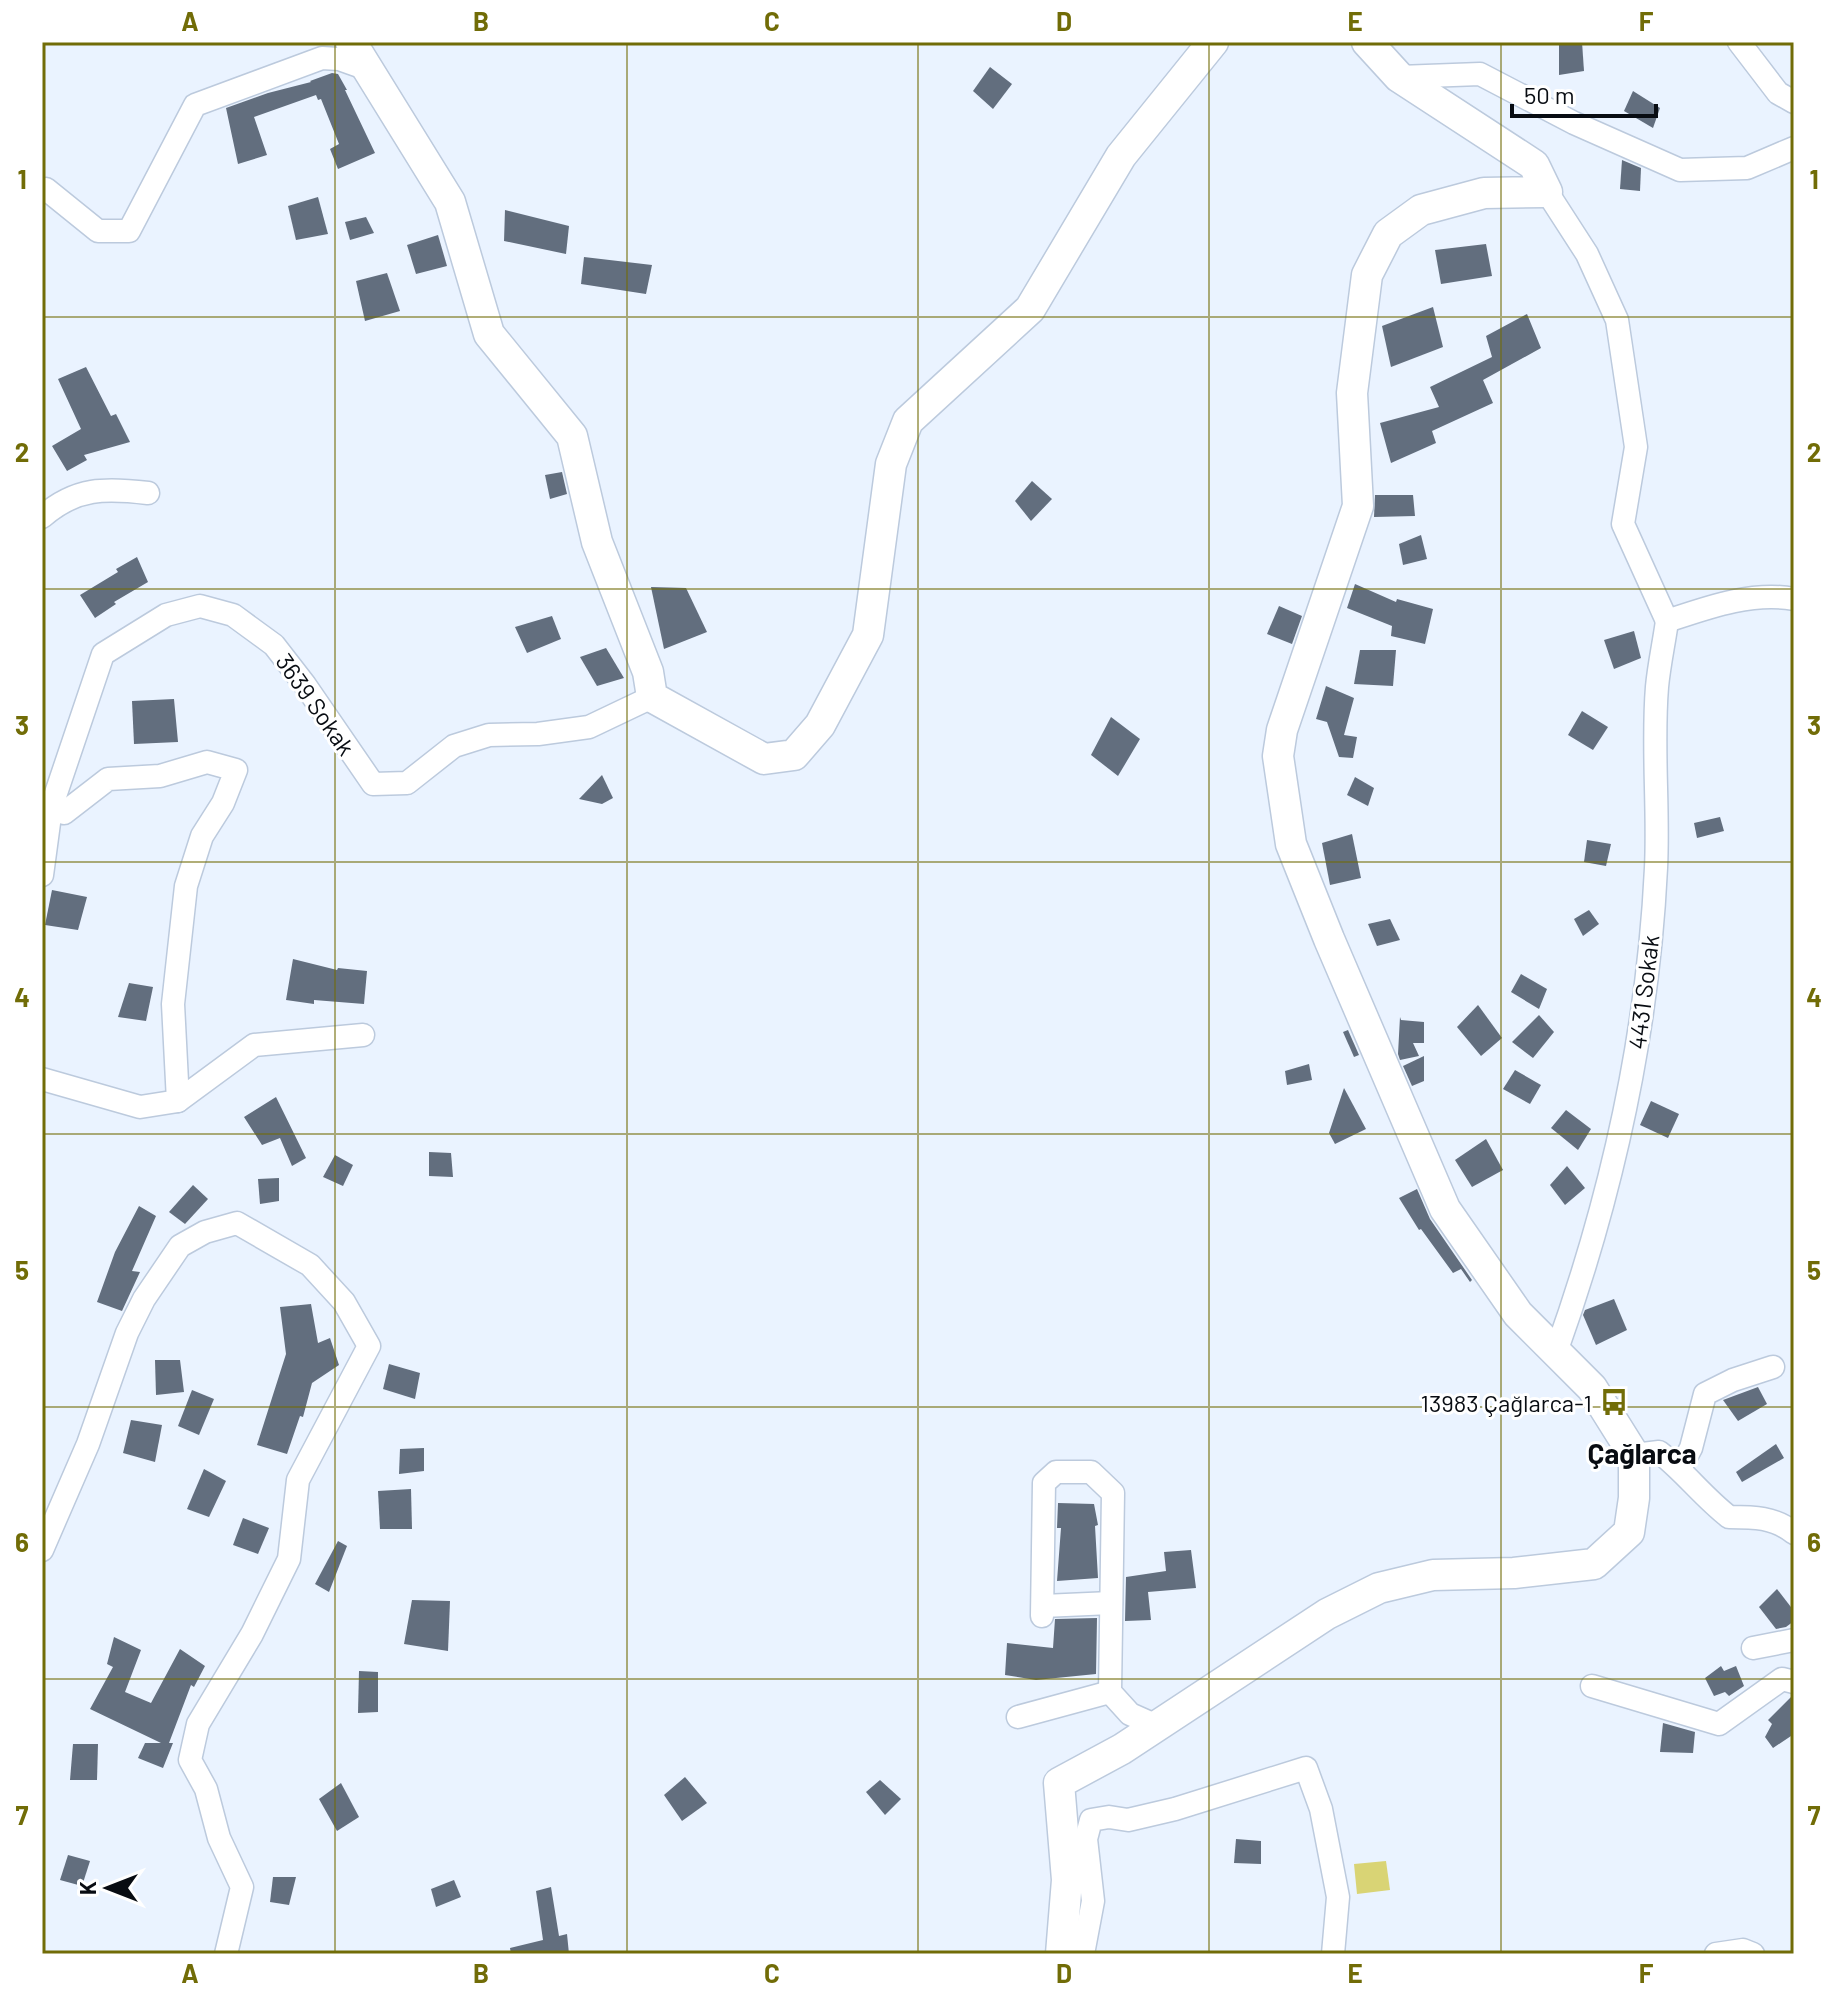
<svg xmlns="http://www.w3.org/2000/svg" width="1836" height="1996" font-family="Barlow,sans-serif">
	<rect width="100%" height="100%" fill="#eaf3ff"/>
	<polygon fill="#d9d475" points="1386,1861 1390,1890 1357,1894 1354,1864"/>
	<g fill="#626e7e">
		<polygon points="1559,42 1582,42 1584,71 1559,75"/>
		<polygon points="990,67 1012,84 993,109 973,91"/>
		<polygon points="332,73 338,74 347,90 345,90 375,153 338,169 330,149 339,144 321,99 318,100 316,95 254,117 267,155 238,164 226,108 268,93 311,82 310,81"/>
		<polygon points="1633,91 1660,108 1653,128 1624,111"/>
		<polygon points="1622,160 1641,168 1640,191 1620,189"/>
		<polygon points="318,197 328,234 296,240 288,206"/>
		<polygon points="505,210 569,226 566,254 504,241"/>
		<polygon points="366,217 374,233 350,240 345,222"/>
		<polygon points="438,235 447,266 416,274 407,245"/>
		<polygon points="1486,244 1492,276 1441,284 1435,250"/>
		<polygon points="584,257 652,265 646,294 581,284"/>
		<polygon points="387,273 400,311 365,321 356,281"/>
		<polygon points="1433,307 1443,347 1391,367 1382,326"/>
		<polygon points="1527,314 1541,348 1483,380 1493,403 1432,431 1436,443 1391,463 1380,423 1439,407 1430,387 1492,357 1486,336"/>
		<polygon points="86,367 111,416 116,414 130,442 84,455 87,460 67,471 52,446 81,429 58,379"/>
		<polygon points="562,472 567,494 550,499 545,475"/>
		<polygon points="1032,481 1052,499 1031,521 1015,501"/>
		<polygon points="1375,495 1413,495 1415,516 1374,517"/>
		<polygon points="1421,535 1427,559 1403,565 1399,544"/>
		<polygon points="137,557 148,582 114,602 116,604 95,618 80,595 118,572 116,569"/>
		<polygon points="1355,584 1396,602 1397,599 1433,609 1425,644 1391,636 1392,626 1347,608"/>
		<polygon points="651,587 686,588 707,632 664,649"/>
		<polygon points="1279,606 1302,616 1292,644 1267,634"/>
		<polygon points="552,616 561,639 527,653 515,627"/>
		<polygon points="1634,631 1641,658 1614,669 1604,640"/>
		<polygon points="606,648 624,678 597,686 580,657"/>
		<polygon points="1360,650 1396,650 1393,686 1354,684"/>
		<polygon points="1326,686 1354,698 1344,735 1357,737 1353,758 1339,757 1327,722 1316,719"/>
		<polygon points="174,699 178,742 134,744 132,701"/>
		<polygon points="1582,711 1608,727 1593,750 1568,735"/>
		<polygon points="1111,717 1140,739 1118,776 1091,755"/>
		<polygon points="602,775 613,798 602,804 579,799"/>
		<polygon points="1355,777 1374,788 1368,806 1347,795"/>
		<polygon points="1720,817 1724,831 1697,838 1694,823"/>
		<polygon points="1352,834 1361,878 1330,885 1322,843"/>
		<polygon points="1587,840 1611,844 1606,866 1584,862"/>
		<polygon points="52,890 87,897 78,930 45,925"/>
		<polygon points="1589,910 1599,924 1583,936 1574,919"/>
		<polygon points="1390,919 1400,940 1377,946 1368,924"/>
		<polygon points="293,959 337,970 338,968 367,971 364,1004 314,1000 314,1004 286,1000"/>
		<polygon points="1521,974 1547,989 1539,1009 1511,992"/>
		<polygon points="129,983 153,987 146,1021 118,1017"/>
		<polygon points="1478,1005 1502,1038 1481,1056 1457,1027"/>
		<polygon points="1539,1015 1554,1032 1533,1058 1512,1042"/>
		<polygon points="1400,1017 1401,1020 1424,1022 1424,1043 1413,1043 1419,1056 1400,1060 1398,1054"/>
		<polygon points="1348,1030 1359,1055 1354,1057 1343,1032"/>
		<polygon points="1424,1056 1424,1081 1412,1086 1403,1066"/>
		<polygon points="1309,1064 1312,1080 1287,1085 1285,1071"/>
		<polygon points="1515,1070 1541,1085 1530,1104 1503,1089"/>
		<polygon points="1344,1088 1366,1129 1335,1144 1329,1133"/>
		<polygon points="276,1097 306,1158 292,1166 280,1138 262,1145 244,1117"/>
		<polygon points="1651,1101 1679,1114 1668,1138 1640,1125"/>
		<polygon points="1566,1110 1591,1129 1578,1150 1551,1128"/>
		<polygon points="1486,1139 1503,1170 1472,1187 1455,1160"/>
		<polygon points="429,1152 451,1153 453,1177 429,1176"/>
		<polygon points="335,1155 353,1165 343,1186 323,1177"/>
		<polygon points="1567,1166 1585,1188 1565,1205 1550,1185"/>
		<polygon points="279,1178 279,1201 260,1204 258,1179"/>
		<polygon points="193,1185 208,1199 185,1224 169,1212"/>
		<polygon points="1417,1189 1430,1219 1472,1280 1470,1282 1461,1269 1453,1273 1421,1229 1419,1230 1399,1198"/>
		<polygon points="139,1206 156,1216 132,1271 140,1272 122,1311 97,1302 115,1252"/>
		<polygon points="1614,1299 1627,1330 1596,1345 1583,1315 1585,1310"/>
		<polygon points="311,1304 318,1343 330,1338 339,1365 312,1383 303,1417 300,1416 287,1454 257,1445 286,1354 280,1307"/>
		<polygon points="155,1360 180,1360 184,1392 156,1395"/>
		<polygon points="389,1364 420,1373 415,1399 383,1389"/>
		<polygon points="1758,1387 1767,1404 1738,1421 1723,1400"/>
		<polygon points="192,1390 214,1399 199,1435 178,1426"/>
		<polygon points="131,1420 162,1425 155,1462 123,1453"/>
		<polygon points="1776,1444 1784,1458 1742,1482 1736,1472"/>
		<polygon points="424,1448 424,1471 399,1474 400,1449"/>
		<polygon points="204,1469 226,1481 209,1517 187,1509"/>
		<polygon points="411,1489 412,1529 380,1529 378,1491"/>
		<polygon points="1058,1503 1094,1504 1098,1525 1095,1526 1098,1578 1057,1581 1061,1528 1057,1528"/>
		<polygon points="243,1518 269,1528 258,1554 233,1545"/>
		<polygon points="338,1541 347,1546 329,1592 315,1584"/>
		<polygon points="1191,1550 1196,1588 1148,1592 1151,1620 1125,1621 1126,1577 1166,1571 1164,1552"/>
		<polygon points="1777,1589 1794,1611 1794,1621 1786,1627 1776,1629 1759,1607"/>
		<polygon points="412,1600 450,1601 448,1651 404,1644"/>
		<polygon points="1097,1618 1096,1674 1036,1680 1005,1675 1007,1643 1053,1648 1055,1619"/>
		<polygon points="114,1637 141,1650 125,1692 151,1703 180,1649 205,1666 194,1687 191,1685 169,1743 173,1743 163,1768 138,1758 145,1743 161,1743 90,1709 113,1667 107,1664"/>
		<polygon points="1721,1666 1724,1671 1736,1666 1744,1686 1729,1696 1725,1692 1714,1696 1705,1678"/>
		<polygon points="359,1671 378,1672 378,1712 358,1713"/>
		<polygon points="1792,1696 1794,1696 1794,1734 1773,1748 1765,1737 1772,1724 1768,1720"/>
		<polygon points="1663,1723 1695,1732 1693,1753 1660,1752"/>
		<polygon points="73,1744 98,1744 97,1780 70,1780"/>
		<polygon points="685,1777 707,1803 682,1821 664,1795"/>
		<polygon points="880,1780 901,1799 885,1815 866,1792"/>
		<polygon points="341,1783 359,1817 337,1831 319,1799"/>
		<polygon points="1236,1839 1261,1841 1261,1864 1234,1863"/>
		<polygon points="68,1855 90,1861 82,1886 60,1880"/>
		<polygon points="273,1877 296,1877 289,1905 270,1902"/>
		<polygon points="454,1880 461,1897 436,1907 431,1889"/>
		<polygon points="551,1887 559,1936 567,1934 569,1954 511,1954 510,1948 543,1940 536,1891"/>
	</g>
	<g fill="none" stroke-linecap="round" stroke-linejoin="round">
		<g stroke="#bccadd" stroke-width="25">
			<g id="street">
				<polyline points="1739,42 1778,93 1794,102"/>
				<polyline points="1399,77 1480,74 1574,123 1680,170 1747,168 1794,148"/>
				<polyline points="42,192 46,189 98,231 129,231 195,105 322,58 339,59 370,70"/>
				<path d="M1547,192L1587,254L1617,320L1636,447L1623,524L1667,621C1706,608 1752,591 1794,599"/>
				<path d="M42,517C76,487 106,488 148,493"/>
				<polyline points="51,808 64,813 108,779 160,776 207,762 236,770 223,803 202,836 186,886 173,1004 178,1101"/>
				<polyline points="42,875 51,808 103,654 166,615 200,606 233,615 274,645 305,685 373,784 407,783 454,746 489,735 538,734 589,727 652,697"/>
				<polyline points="42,1079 140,1107 178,1101 254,1045 363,1035"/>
				<path d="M1556,1352C1612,1196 1648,1034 1656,868C1659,808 1652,747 1657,687C1659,665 1664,643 1667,621"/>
				<path d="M1634,1455L1659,1452C1684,1471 1703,1497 1729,1517C1754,1517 1774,1517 1794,1533"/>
				<polyline points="1680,1468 1691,1448 1705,1394 1733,1380 1773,1367"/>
				<polyline points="42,1550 88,1444 127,1333 144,1299 180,1246 205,1232 237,1223 310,1265 344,1302 369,1346 298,1480 289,1559 252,1634 198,1724 190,1760 206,1789 219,1838 242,1887 226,1954"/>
				<polyline points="1043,1606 1111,1603"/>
				<polyline points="1042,1616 1044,1483 1056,1472 1091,1472 1113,1493 1110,1692 1130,1714 1157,1726"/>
				<polyline points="1753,1648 1794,1640"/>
				<polyline points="1592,1686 1719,1724 1782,1679 1794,1682"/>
				<polyline points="1018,1717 1110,1692"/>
				<polyline points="1083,1954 1093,1901 1086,1839 1091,1820 1109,1817 1128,1820 1175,1809 1306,1768 1321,1809 1338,1897 1333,1954"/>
				<polyline points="1716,1954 1743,1950 1753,1954"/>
			</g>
		</g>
		<g stroke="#bccadd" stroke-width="33">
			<g id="secondary">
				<polyline points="351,42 450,202 489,334 572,436 597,542 648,672 652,697 764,759 794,755 820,725 868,635 891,464 908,421 1030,309 1121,156 1213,42"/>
				<polyline points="1061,1954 1067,1880 1059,1783 1122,1749 1327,1614 1379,1588 1433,1575 1514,1573 1594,1564 1629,1532 1634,1498 1634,1455 1592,1388 1518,1314 1445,1209 1329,939 1291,844 1278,756 1282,730 1358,506 1352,393 1367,275 1388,234 1421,210 1484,193 1547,192 1534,165 1399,77 1367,42"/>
			</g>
		</g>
		<use href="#street" stroke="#fff" stroke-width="22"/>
		<use href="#secondary" stroke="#fff" stroke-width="30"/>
	</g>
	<path fill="none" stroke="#716c07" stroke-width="2" stroke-opacity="0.55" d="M335,42V1954M627,42V1954M918,42V1954M1209,42V1954M1501,42V1954M42,317H1794M42,589H1794M42,862H1794M42,1134H1794M42,1407H1794M42,1679H1794"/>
	<defs>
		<g id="bus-bare" transform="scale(2.16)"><path d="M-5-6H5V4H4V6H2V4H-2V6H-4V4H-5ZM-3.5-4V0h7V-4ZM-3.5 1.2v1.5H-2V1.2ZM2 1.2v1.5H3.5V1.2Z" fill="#716c07" stroke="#fff" stroke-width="2.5" paint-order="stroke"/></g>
	</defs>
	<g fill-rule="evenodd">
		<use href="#bus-bare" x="1614" y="1402"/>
	</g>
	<g text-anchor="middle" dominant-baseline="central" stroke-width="6" stroke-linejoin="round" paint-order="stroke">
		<g font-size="24" fill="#080c12" stroke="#fff">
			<text transform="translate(316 704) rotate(55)">3639 Sokak</text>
			<text transform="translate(1643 992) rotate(-83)">4431 Sokak</text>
		</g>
		<g font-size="24" fill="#080c12" stroke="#fff" text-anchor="end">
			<text x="1592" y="1402">13983 Çağlarca-1</text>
		</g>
		<g font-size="28" font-weight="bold" fill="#080c12" stroke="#fff">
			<text x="1642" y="1453">Çağlarca</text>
		</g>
	</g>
	<rect width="1836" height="1996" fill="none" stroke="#ffffff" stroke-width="88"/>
	<g transform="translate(108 1888) rotate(270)" stroke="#ffffff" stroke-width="6" paint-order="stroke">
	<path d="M0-6L14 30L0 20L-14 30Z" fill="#080c12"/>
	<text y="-12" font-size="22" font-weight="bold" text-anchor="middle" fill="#080c12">K</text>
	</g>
	<path d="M1512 104v12h144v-12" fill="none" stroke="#080c12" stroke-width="4"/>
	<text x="1524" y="104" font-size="24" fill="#080c12" stroke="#ffffff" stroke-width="6" paint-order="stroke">50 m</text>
	<rect x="44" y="44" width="1748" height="1908" fill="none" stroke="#716c07" stroke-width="3"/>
	<g font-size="26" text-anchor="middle" font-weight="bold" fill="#716c07">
		<text x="190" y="31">A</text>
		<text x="481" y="31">B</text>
		<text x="772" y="31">C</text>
		<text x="1064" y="31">D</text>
		<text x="1355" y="31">E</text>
		<text x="1646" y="31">F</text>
		<text x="22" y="189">1</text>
		<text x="1814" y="189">1</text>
		<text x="22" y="462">2</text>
		<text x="1814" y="462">2</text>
		<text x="22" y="735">3</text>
		<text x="1814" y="735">3</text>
		<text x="22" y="1007">4</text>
		<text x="1814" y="1007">4</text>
		<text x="22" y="1280">5</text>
		<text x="1814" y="1280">5</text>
		<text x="22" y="1552">6</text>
		<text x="1814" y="1552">6</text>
		<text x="22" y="1825">7</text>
		<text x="1814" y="1825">7</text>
		<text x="190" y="1983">A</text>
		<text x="481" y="1983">B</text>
		<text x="772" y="1983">C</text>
		<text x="1064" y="1983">D</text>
		<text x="1355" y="1983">E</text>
		<text x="1646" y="1983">F</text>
	</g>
</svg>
